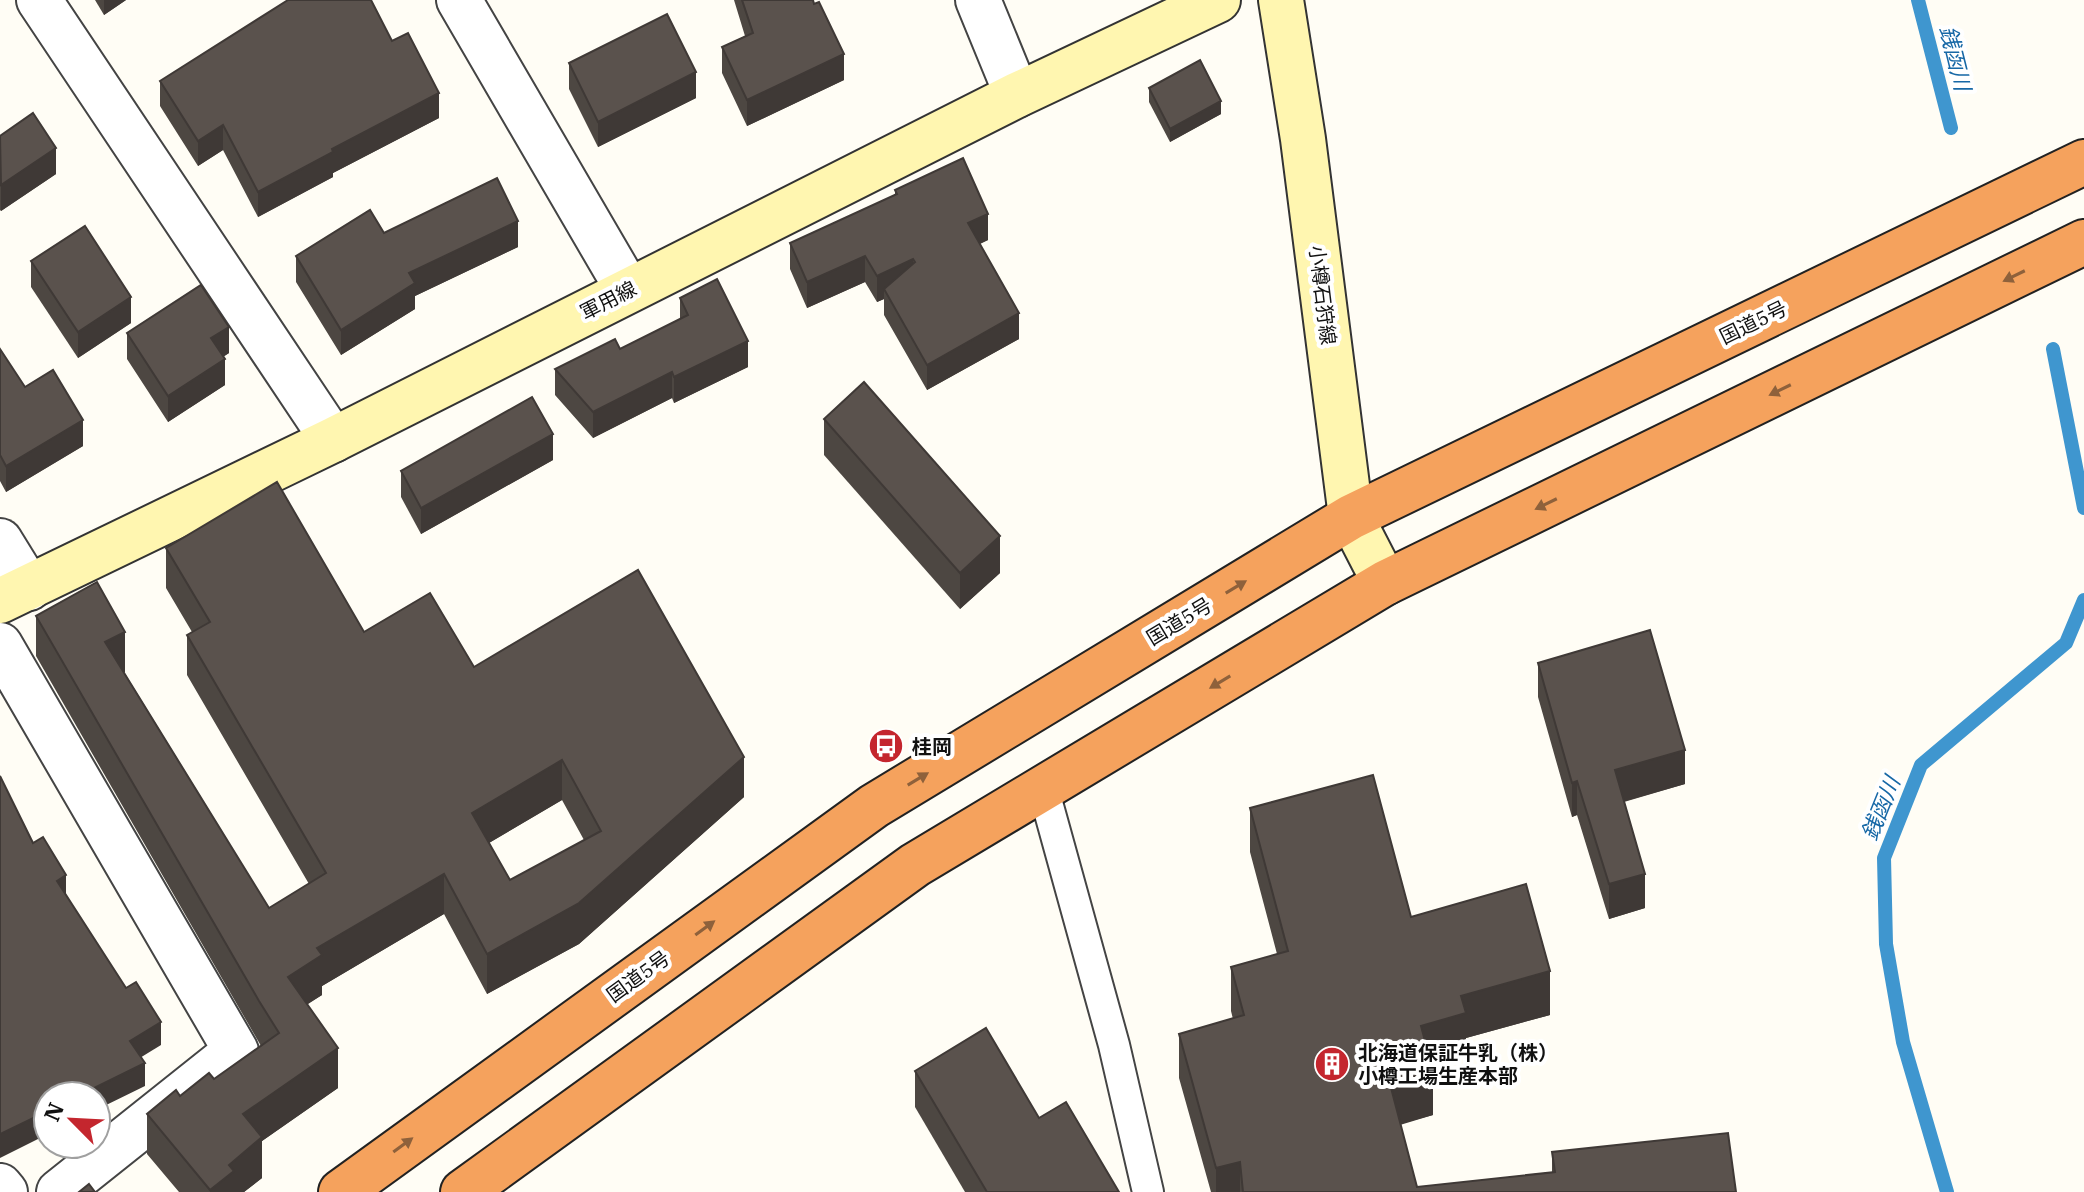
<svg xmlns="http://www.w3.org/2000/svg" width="2084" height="1192" font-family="'IBM Plex Serif','Noto Sans JP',serif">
	<rect width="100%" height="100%" fill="#fffdf5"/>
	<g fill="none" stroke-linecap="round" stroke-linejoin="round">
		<g stroke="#3f96cf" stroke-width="14">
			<polyline points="1918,0 1951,128"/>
			<polyline points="2053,349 2084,508"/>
			<polyline points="1947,1192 1903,1042 1886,944 1884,858 1921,765 2066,643 2084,600"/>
		</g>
		<g stroke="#444" stroke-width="34">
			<polyline id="lane" points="1043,788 1114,1045 1148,1192"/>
		</g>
		<g stroke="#444" stroke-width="48">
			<g id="street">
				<polyline points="39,0 333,440"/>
				<polyline points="459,0 628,290"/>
				<polyline points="978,0 1017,95"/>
				<polyline points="0,541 29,588"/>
				<polyline points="0,645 236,1051 59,1192"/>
				<polyline points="0,1186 5,1192"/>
			</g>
		</g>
		<g stroke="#333" stroke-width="48">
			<g id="secondary">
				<polyline points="1281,0 1303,139 1351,517 1385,583"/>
				<polyline points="0,601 333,440 1017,95 1218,0"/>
			</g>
		</g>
		<g stroke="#222" stroke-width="48">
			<g id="highway">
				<polyline points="341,1192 874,806 1351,517 2084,162"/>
				<polyline points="463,1192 915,865 1385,583 2084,242"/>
			</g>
		</g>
		<use href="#lane" stroke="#fff" stroke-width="30"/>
		<use href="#street" stroke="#fff" stroke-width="44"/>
		<use href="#secondary" stroke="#fff6b0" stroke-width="44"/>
		<use href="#highway" stroke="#f5a25d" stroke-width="44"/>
	</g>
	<g fill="#4d4742" fill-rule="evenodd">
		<polygon points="95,0 126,0 104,15"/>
		<polygon points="734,0 813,0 844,80 747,126 722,73 722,47 745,36"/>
		<polygon points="392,41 439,118 333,173 333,177 258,217 223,150 198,166 160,106 160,81"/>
		<polygon points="569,63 696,98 598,147 569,89"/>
		<polygon points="1149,88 1221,114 1170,142 1149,102"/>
		<polygon points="0,136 56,174 1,211 0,210"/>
		<polygon points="895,190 988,240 980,244 1019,339 927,390 884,315 884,299 877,302 865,282 807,308 790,269 790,243 895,195"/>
		<polygon points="384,233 518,247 415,296 415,309 341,355 296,282 296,256"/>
		<polygon points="31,261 131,323 78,358 31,287"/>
		<polygon points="680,298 748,367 674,403 672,398 593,438 555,395 555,369 620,349 680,319"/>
		<polygon points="127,333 229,353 223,357 225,385 168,422 127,359"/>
		<polygon points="0,349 25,387 83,446 6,492 0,481"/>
		<polygon points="824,419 1000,573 960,609 824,455"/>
		<polygon points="553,460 421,534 401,497 401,471"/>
		<path d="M166,548L364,632L474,667L744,797L579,944L487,994L444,914L322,986V995L307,1004L338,1088L262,1141V1178L244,1192H179L147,1154V1114L214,1079L261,1046L36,656V616L125,672H124L269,908L309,884L187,675V635L192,632L166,588ZM562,800L584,840L510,880L489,843Z"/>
		<polygon points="1538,663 1685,784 1624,802 1645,908 1609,919 1577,815 1572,817 1538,697"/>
		<polygon points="1250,808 1411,917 1550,1015 1466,1038 1466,1056 1432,1066 1433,1115 1400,1124 1417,1187 1552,1172 1552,1152 1736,1192 1211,1192 1179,1078 1179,1034 1233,1019 1231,1011 1231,967 1277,954 1250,852"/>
		<polygon points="915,1071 1039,1118 1119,1192 965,1192 915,1107"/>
	</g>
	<g fill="#3f3936">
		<polygon points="104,0 126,0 104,15"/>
		<polygon points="844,54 844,80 747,126 747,100"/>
		<polygon points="696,72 696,98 598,147 598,122"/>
		<polygon points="439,93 439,118 333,173 333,177 258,217 258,192 332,149"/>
		<polygon points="1221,101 1221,114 1170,142 1170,129"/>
		<polygon points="223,125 223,150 198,166 198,141"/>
		<polygon points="56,148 56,174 1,211 1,185"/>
		<polygon points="988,214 988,240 968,249 968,223"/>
		<polygon points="518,221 518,247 415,296 415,309 341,355 341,330 409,273"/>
		<polygon points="865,256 865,282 807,308 807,282"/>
		<polygon points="913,259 913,284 884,289 884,299 877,302 877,276"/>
		<polygon points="131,297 131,323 78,358 78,332"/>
		<polygon points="1019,313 1019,339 927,390 927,365"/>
		<polygon points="229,327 229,353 211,364 211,338"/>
		<polygon points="748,341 748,367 674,403 674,377"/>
		<polygon points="225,359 225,385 168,422 168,396"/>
		<polygon points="672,372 672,398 593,438 593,412"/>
		<polygon points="83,420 83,446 6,492 6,466"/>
		<polygon points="553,434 553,460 421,534 421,508"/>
		<polygon points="1000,536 1000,573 960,609 960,573"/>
		<polygon points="125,632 125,672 105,683 105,642"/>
		<polygon points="1685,750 1685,784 1615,804 1615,770"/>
		<polygon points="744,757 744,797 579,944 487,994 487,954"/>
		<polygon points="562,760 562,800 472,853 472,813"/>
		<polygon points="1577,781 1577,815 1572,817 1572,783"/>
		<polygon points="444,874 444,914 322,986 322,995 288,1017 288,977 317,948"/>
		<polygon points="1645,874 1645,908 1609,919 1609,884"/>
		<polygon points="66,875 66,898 57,881"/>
		<polygon points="1550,971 1550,1015 1466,1038 1466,1056 1421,1070 1421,1026 1461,996"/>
		<polygon points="161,1022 161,1045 130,1064 130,1041"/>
		<polygon points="338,1048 338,1088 262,1141 262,1178 244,1192 210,1192 210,1190 229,1165 243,1114"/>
		<polygon points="145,1063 145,1086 96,1110 96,1096 78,1096"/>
		<polygon points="1433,1071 1433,1115 1390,1128 1390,1084"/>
		<polygon points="48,1111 48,1134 0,1158 0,1134"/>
		<polygon points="1240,1162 1240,1192 1216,1192 1216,1168"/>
	</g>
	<g fill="#5a524d" stroke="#3f3936" stroke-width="2" fill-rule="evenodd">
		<polygon points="288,0 371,0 392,41 408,33 439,93 332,149 333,152 258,192 223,125 198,141 160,81"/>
		<polygon points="742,0 813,0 814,4 819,2 844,54 747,100 722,47 753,33"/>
		<polygon points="667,14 696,72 598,122 569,63"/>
		<polygon points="1200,60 1221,101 1170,129 1149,88"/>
		<polygon points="33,113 56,148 1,185 0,136"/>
		<polygon points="963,158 988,214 968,223 1019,313 927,365 884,289 915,262 913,259 877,276 865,256 807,282 790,243 897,194 895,190"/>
		<polygon points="497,178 518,221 409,273 415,283 341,330 296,256 370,210 384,233"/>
		<polygon points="85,226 131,297 78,332 31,261"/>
		<polygon points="717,279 748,341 674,377 672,372 593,412 555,369 615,339 620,349 688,315 680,298"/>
		<polygon points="201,285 229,327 211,338 225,359 168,396 127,333"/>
		<polygon points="0,349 25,387 53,370 83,420 6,466 0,455"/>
		<polygon points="864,382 1000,536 960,573 824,419"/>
		<polygon points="532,397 553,434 421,508 401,471"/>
		<path d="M277,482L364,632L430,593L474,667L638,570L744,757L579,903L487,954L444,874L317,948L322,955L288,977L338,1048L243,1114L262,1137L229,1165L234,1171L210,1190L147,1114L176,1090L180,1096L209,1073L214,1079L279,1033L259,1001L36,616L97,582L125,632L105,642L269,908L326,873L187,635L210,622L166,548ZM562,760L601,831L510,880L472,813Z"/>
		<polygon points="1650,630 1685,750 1615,770 1645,874 1609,884 1577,781 1572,783 1538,663"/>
		<polygon points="1373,775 1411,917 1526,884 1550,971 1461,996 1466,1013 1421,1026 1433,1071 1390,1084 1417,1187 1555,1172 1552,1152 1728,1133 1736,1192 1243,1192 1240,1162 1216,1168 1179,1034 1244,1015 1231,967 1288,951 1250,808"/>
		<polygon points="0,776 33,843 43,837 66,875 57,881 126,988 136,982 161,1022 130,1041 145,1063 78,1096 48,1096 48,1111 0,1134"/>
		<polygon points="986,1028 1039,1118 1066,1102 1119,1192 987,1192 915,1071"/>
		<polygon points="89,1184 95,1192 79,1192"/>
	</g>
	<defs><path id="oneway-solid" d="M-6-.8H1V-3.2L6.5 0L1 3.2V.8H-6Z" transform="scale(2)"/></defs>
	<g fill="#8e613b">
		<use href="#oneway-solid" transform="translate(2014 276) rotate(154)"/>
		<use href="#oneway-solid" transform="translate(1780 390) rotate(154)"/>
		<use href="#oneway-solid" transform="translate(1546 504) rotate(154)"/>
		<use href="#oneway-solid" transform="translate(1236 587) rotate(-31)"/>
		<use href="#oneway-solid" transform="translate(1220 682) rotate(149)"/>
		<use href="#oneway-solid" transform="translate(918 779) rotate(-31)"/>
		<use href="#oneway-solid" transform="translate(705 928) rotate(-36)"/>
		<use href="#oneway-solid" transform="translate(403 1145) rotate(-36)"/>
	</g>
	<defs>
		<g id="bus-disc" transform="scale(1.8)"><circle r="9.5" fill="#c4262e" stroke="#fff"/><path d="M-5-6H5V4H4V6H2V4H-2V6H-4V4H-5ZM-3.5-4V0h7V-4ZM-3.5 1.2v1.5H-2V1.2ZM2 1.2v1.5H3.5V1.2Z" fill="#fff"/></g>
		<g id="building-disc" transform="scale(1.8)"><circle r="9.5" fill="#c4262e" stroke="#fff"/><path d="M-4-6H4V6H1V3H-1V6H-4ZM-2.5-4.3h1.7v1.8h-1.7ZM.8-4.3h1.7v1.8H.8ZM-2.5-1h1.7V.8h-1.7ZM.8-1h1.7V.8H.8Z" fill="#fff"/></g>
	</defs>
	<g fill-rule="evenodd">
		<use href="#bus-disc" x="886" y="746"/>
		<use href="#building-disc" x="1332" y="1064"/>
	</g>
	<g text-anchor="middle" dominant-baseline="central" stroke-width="8" stroke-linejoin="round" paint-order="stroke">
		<g font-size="20" fill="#111" stroke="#fff">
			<text transform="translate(1323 295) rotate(83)">小樽石狩線</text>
			<text transform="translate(608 300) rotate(-27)">軍用線</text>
			<text transform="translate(1753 322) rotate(-26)">国道5号</text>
			<text transform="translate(1179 621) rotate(-31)">国道5号</text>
			<text transform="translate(638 976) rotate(-36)">国道5号</text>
		</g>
		<g font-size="20" font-weight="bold" fill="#111" stroke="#fff" text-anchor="start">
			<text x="912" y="746">桂岡</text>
			<text x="1358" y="1052">北海道保証牛乳（株）<tspan x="1358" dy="23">小樽工場生産本部</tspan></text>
		</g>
		<g font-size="22" font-style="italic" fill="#1768a6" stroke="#fff">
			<text transform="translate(1956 58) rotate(76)">銭函川</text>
			<text transform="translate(1880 808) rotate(-68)">銭函川</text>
		</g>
	</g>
	<g transform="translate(72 1120) rotate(294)"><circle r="38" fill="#ffffff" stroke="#a0a0a0" stroke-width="2"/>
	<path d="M0-6L14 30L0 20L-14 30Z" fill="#c4262e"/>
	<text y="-12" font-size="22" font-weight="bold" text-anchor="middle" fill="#111111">N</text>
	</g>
</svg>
